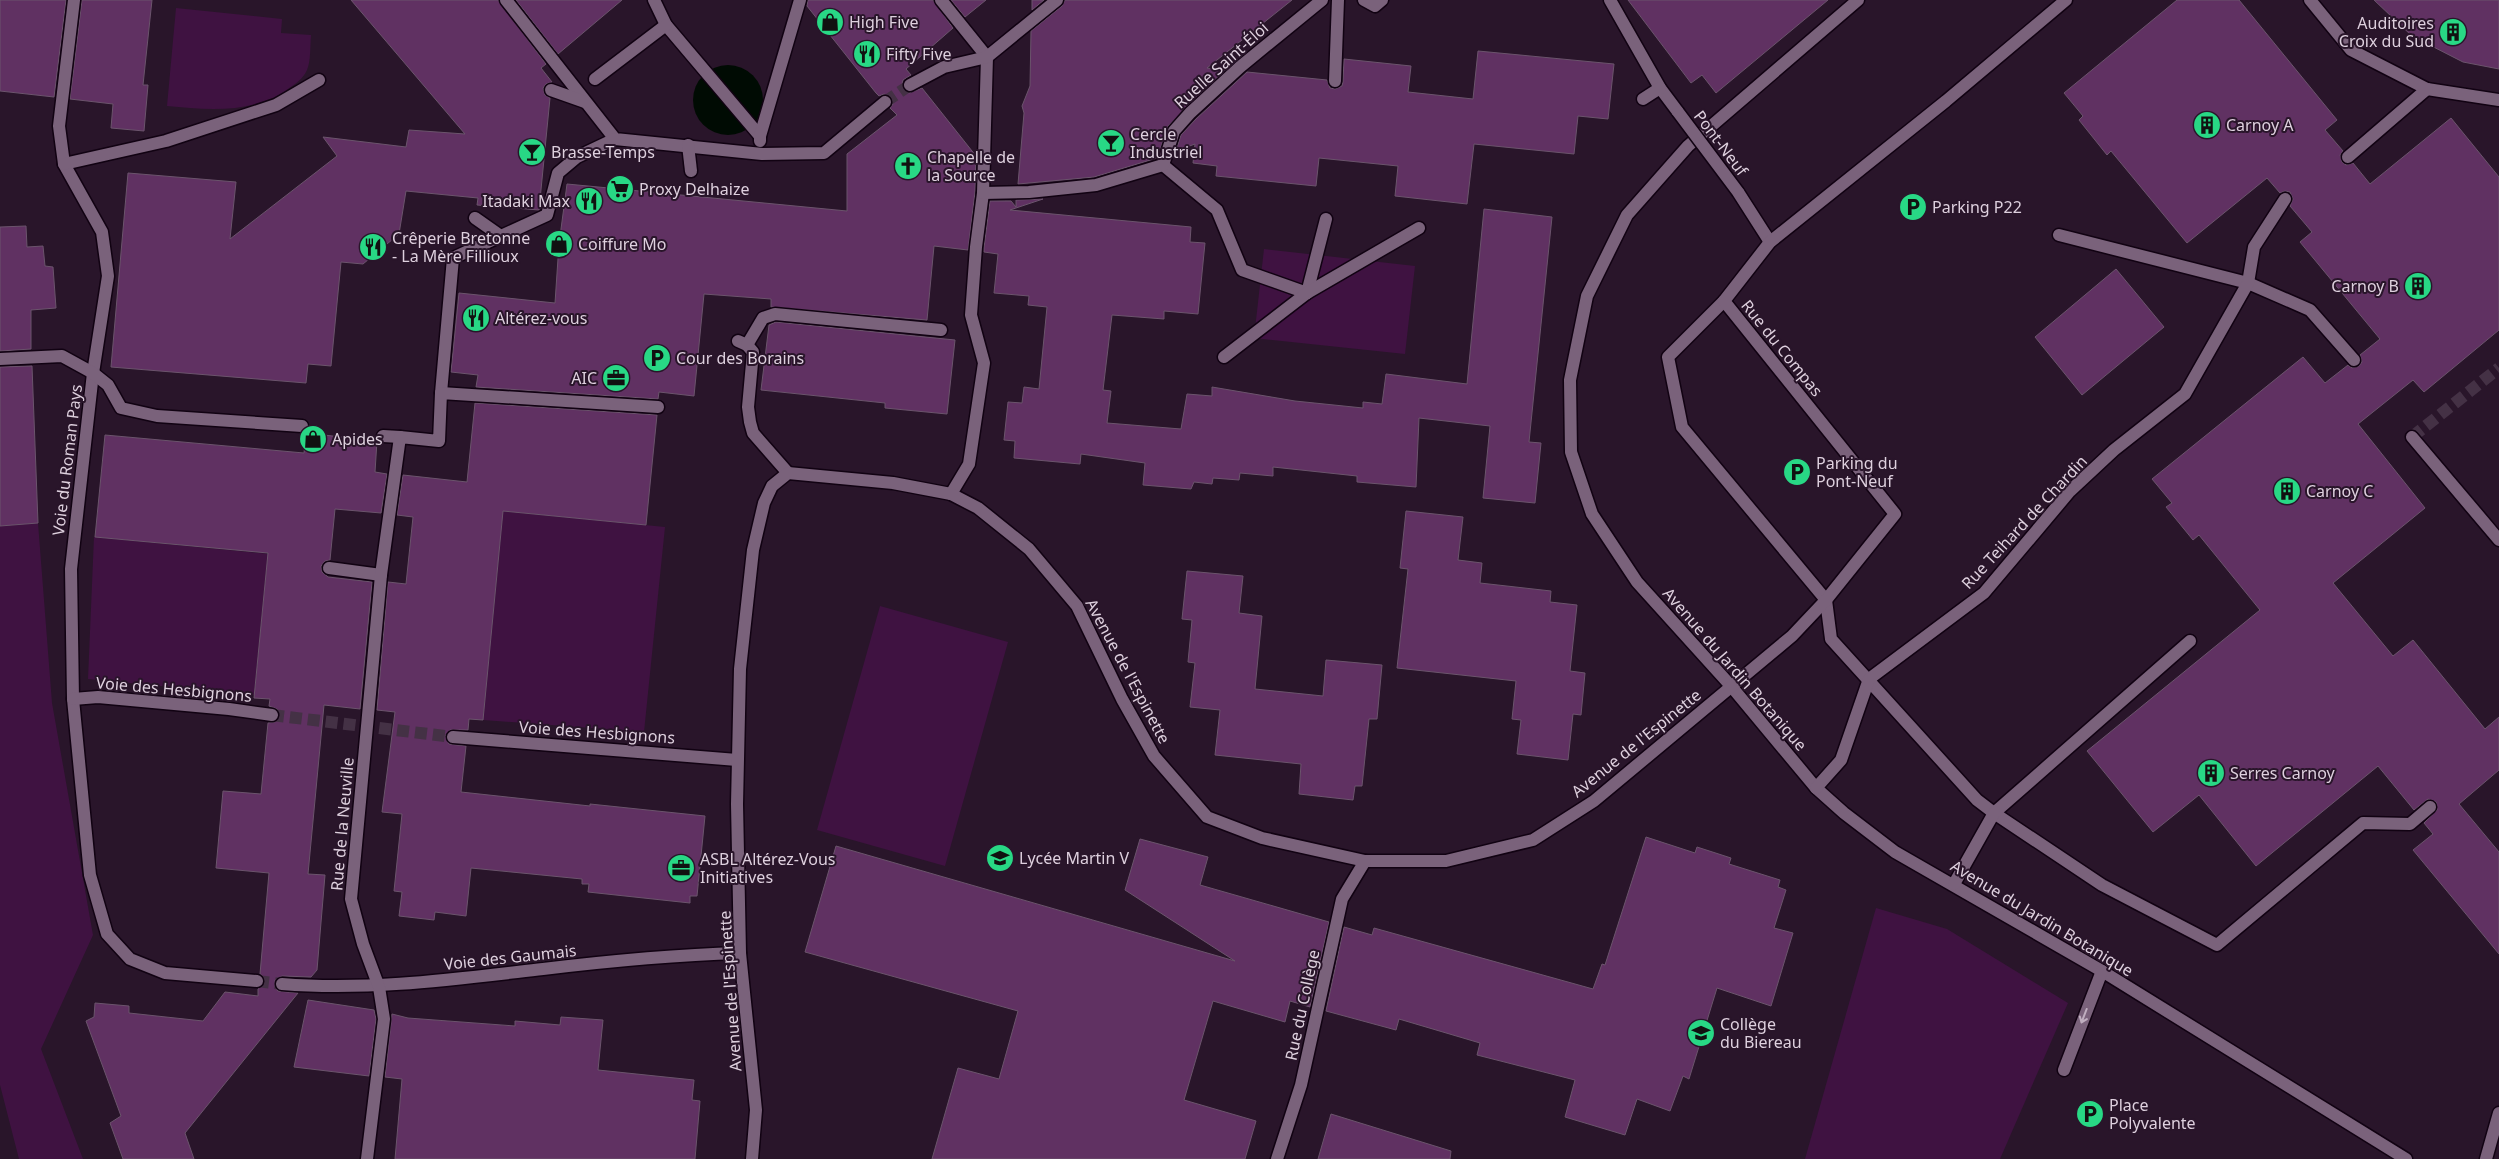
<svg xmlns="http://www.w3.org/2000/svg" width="2499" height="1159" font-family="'Noto Sans',sans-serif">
	<rect width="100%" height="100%" fill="#29152a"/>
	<g fill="#3f1241">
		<path d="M176,8L282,19L281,33L311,35C310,46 311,61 307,70C303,79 295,84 288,89C253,114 208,110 167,106Z"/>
		<polygon points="1264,249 1415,266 1405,354 1254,338"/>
		<polygon points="492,510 665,527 644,732 483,720 502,523"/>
		<polygon points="38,523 52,703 93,935 41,1049 83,1159 19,1159 0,1085 0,526"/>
		<polygon points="94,537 290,556 266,572 254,695 88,679"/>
		<polygon points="880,606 1008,642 945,866 817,830"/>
		<polygon points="1876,908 1947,929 2068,1003 2000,1159 1805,1159"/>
	</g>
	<circle fill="#000b03" cx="728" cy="100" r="35"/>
	<g fill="#603162" stroke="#6b546c">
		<polygon points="0,0 66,0 54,97 0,91"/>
		<polygon points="82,0 152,0 143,85 148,85 144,131 111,128 113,104 70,99"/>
		<polygon points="351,0 498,0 546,64 541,68 552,82 546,84 543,88 545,95 550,98 539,210 477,205 478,198 406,191 399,234 363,264 341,262 331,366 308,364 306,383 111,367 128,173 236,182 230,239 337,156 323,137 406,147 409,130 465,134"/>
		<polygon points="516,0 622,0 558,54"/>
		<polygon points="808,0 933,0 953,28 906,69 911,75 903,80 902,84 903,89 909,93 922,88 976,156 975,192 968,250 934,246 927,320 771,307 771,299 704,294 694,396 659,392 658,399 476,387 478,375 451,372 459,293 555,303 559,244 567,184 847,211 847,154 897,115 890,108 893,104 892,97 884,94 879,96 876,93 807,6"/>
		<polygon points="951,0 986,0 965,17"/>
		<polygon points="1032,0 1044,0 1032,10"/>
		<polygon points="1065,0 1292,0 1207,68 1225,70 1168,126 1157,158 1094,177 1018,184 1024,113 1022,106 1030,86 1031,31 1062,6"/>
		<polygon points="1628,0 1828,0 1716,93 1702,75 1691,83"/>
		<polygon points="2177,0 2239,0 2337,120 2325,130 2343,151 2340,155 2342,162 2346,165 2353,163 2370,184 2451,118 2499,177 2499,330 2424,392 2413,380 2358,424 2425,508 2333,583 2393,656 2413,640 2485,729 2499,717 2499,770 2459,804 2499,852 2499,954 2413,850 2433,834 2424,823 2437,810 2436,802 2428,799 2414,810 2378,766 2256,866 2199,795 2153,832 2087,751 2260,610 2199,535 2193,540 2166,507 2172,503 2152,479 2303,357 2325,383 2348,365 2352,368 2359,366 2362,362 2360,355 2380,339 2300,242 2312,232 2290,206 2293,199 2290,192 2285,191 2280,193 2267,178 2187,243 2111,151 2107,155 2079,120 2083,116 2064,93"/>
		<polygon points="2374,0 2499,0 2499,69 2463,62 2412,36"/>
		<polygon points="1478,51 1614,64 1608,119 1578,116 1574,154 1474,144 1467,204 1395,196 1398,166 1319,158 1316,186 1216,176 1217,166 1193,163 1195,144 1176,151 1181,135 1196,119 1247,72 1327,80 1330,88 1335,89 1342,86 1343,82 1344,59 1411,66 1408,92 1473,99"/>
		<polygon points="1043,199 1010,210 1191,227 1190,242 1205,243 1198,314 1164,311 1164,319 1112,315 1103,390 1111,391 1107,423 1181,429 1187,394 1212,396 1212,387 1295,401 1363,408 1363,402 1382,404 1386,374 1467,384 1484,209 1552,217 1529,442 1541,443 1535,503 1483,498 1490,426 1419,418 1416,487 1357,482 1357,476 1273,467 1273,476 1240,473 1239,480 1213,478 1212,484 1194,482 1191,489 1143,485 1145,463 1081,454 1080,464 1014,458 1015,441 1004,440 1008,402 1022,403 1024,387 1039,389 1047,307 1028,305 1029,296 994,293 998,254 984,252 984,248 990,201 1011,201 1016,207 1016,200"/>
		<polygon points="26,226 27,247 43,246 45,266 53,267 56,308 31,310 31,349 0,351 0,227"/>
		<polygon points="2116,269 2164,327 2082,395 2035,337"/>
		<polygon points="776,322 955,340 947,414 885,408 885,403 761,390 769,325"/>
		<polygon points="32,366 38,523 0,526 0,367"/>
		<polygon points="475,403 657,415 646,525 503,511 483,720 469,719 468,730 450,730 445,736 449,744 466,746 461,792 590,806 590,804 705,816 697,896 690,896 690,903 588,892 589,884 582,884 582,879 471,868 466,916 435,912 434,920 399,916 402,892 394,891 402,814 382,812 395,712 377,710 388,582 406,584 413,517 397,515 403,475 467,482"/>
		<polygon points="306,433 377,441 375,472 387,474 381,513 335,509 330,560 325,561 321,566 322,572 328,577 372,582 360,709 324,705 308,874 325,875 317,970 311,977 282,976 275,980 275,987 278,991 298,993 185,1133 194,1159 123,1159 110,1123 121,1116 86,1021 94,1017 95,1003 129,1006 129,1013 203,1021 225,992 258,996 258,989 265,982 264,977 260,974 269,873 216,868 223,791 261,794 268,723 275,722 280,716 277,709 269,706 270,699 254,698 268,553 95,537 105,435 304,453"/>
		<polygon points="1406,511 1463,517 1458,560 1482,563 1480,583 1551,591 1550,602 1577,605 1570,671 1585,673 1581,715 1573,714 1568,760 1517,754 1521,720 1512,719 1516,681 1397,668 1408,569 1400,568"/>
		<polygon points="1187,571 1243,576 1239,613 1262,616 1255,689 1323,696 1326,660 1382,665 1377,719 1369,719 1362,786 1355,786 1353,800 1299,794 1301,764 1215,755 1220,710 1190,707 1195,663 1188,662 1192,620 1182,619"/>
		<polygon points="1646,837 1695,853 1697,847 1731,858 1729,864 1780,880 1778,887 1786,890 1774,928 1793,933 1771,1006 1717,988 1689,1079 1683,1076 1670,1111 1637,1099 1625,1135 1565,1117 1575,1080 1477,1055 1480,1043 1399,1019 1396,1030 1326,1011 1344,927 1372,935 1374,928 1593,989 1602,964 1605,965"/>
		<polygon points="1140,839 1208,857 1200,885 1329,922 1310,1007 1290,1001 1285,1022 1213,1001 1184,1100 1256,1121 1245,1159 932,1159 958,1068 999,1079 1018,1011 805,952 836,846 1235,961 1125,890"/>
		<polygon points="308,1000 374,1010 376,1019 369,1076 294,1067"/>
		<polygon points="392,1014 408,1018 515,1026 515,1021 560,1025 561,1017 603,1020 598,1070 694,1080 692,1100 700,1101 695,1159 395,1159 402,1079 385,1077"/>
		<polygon points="1331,1114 1451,1151 1450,1159 1318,1159"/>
	</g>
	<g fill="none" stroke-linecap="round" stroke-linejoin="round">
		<g stroke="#443145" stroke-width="12" stroke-dasharray="12 6" stroke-linecap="butt">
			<polyline points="885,102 910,85"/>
			<polyline points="2412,437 2499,368"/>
			<polyline points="272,715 453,737"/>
			<polyline points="257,981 282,984"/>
		</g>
		<g stroke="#110212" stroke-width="15">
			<g id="minor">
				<polyline points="74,0 59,126 64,164 102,232 108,276 93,373 71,569 73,699 90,875 107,934 130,959 165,973 257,981"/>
				<polyline points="506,0 615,139 762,154 824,153 885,102"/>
				<polyline points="654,0 666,25 760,136"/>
				<polyline points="941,0 987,57 983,193 976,247 971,315 984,363 969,464 951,494"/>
				<polyline points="1364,0 1375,6 1382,0"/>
				<polyline points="1610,0 1660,88 1678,112"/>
				<polyline points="1858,0 1688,146 1627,215 1587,296 1570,380 1571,452 1592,514 1637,582 1731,686 1816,788 1844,813 1895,852 2102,971 2406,1159"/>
				<polyline points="2310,0 2351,50 2427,89 2499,100"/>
				<polyline points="595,79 666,25"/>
				<polyline points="1335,81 1338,0"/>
				<polyline points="910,85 944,67 987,57 1057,0"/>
				<polyline points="551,90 585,102"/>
				<polyline points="1643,99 1660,88"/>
				<polyline points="760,141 760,136 800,0"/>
				<polyline points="688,145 691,171"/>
				<polyline points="2348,157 2427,89"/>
				<polyline points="64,164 166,141 276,105 319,80"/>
				<polyline points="1163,165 1217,210 1242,270 1307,293"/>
				<polyline points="1738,192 1770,242"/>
				<polyline points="983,193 1029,192 1096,185 1163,165 1174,131 1190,113 1240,67 1322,0"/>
				<polyline points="475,218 502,237"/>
				<polyline points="2059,235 2248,283 2310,310 2354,360"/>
				<polyline points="1307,293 1326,219"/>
				<polyline points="1724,301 1668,357 1682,427 1826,600 1831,639 1977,800 1994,813 2102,885 2217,945 2363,823 2410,824 2430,807"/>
				<polyline points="738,341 747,345 753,352 748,407 750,422 753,433 788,473"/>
				<polyline points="747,345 763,318 775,314 941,330"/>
				<polyline points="1224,357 1307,293 1419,228"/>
				<polyline points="0,359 62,356 93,373 108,385 121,408 157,416 302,426"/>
				<polyline points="441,393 453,258 547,215 558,173 577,157 615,139"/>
				<polyline points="383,436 400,437"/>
				<polyline points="2412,437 2499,540"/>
				<polyline points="329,568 381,575"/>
				<polyline points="73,699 98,697 229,709 272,715"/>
				<polyline points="453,737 737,760"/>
				<polyline points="1816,788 1841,760 1869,679 1984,593 2070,491 2114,450 2185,394 2248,283 2254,247 2285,199"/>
				<polyline points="1954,884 1994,813 2190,641"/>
				<path d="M282,984C370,991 456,979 543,969C609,961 674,955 740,953"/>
				<polyline points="2064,1070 2102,971"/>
				<polyline points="367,1159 384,1019 379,987 363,944 351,899 381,575 400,437 439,441 441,393 658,407"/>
				<polyline points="752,1159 756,1110 740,953 737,804 740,669 753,550 764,503 772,486 788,473 893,483 951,494 978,508 1029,549 1077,606 1122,699 1154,756 1207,817 1262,838 1365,861 1446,861 1533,840 1594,801 1792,636 1826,600 1895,514 1724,301 1770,242 1946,101 2066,0"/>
				<polyline points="1277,1159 1301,1085 1342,899 1365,861"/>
				<polyline points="2486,1159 2499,1113"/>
			</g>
		</g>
		<use href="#minor" stroke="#7a627b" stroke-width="12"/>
		<g stroke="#110212" stroke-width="15" stroke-linecap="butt">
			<polyline id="minor-bridge" points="1678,112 1738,192"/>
		</g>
		<use href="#minor-bridge" stroke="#7a627b" stroke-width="12"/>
	</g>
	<defs><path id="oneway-shaft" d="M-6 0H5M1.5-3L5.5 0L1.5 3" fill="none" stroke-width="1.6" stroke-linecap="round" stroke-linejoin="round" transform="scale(1.25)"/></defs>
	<use stroke="#c0afc0" href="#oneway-shaft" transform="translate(2084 1016) rotate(111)"/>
	<defs>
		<g id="shop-disc" transform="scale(1.4375)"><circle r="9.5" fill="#28d885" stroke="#29152a"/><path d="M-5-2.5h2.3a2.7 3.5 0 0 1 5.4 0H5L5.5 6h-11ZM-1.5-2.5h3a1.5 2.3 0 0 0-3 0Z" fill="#111"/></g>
		<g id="building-disc" transform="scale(1.4375)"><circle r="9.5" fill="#28d885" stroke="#29152a"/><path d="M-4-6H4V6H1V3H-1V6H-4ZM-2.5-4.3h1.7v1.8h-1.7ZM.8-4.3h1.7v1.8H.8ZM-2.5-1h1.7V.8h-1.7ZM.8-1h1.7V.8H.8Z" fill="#111"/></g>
		<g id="restaurant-disc" transform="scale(1.4375)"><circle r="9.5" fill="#28d885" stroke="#29152a"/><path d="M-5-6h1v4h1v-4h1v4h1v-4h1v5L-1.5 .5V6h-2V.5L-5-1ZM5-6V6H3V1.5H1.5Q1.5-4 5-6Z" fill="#111"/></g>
		<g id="bar-disc" transform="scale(1.4375)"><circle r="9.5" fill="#28d885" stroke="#29152a"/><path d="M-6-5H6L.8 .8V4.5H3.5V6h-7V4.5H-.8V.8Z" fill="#111"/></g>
		<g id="church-disc" transform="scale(1.4375)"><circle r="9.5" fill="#28d885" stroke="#29152a"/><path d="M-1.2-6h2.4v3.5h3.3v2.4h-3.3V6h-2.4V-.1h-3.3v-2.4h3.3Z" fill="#111"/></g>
		<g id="supermarket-disc" transform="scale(1.4375)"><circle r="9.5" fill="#28d885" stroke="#29152a"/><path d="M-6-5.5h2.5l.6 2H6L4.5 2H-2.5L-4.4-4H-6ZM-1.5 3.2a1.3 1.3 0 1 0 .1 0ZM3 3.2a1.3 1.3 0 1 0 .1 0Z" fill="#111"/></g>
		<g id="parking-disc" transform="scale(1.4375)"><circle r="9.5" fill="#28d885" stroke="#29152a"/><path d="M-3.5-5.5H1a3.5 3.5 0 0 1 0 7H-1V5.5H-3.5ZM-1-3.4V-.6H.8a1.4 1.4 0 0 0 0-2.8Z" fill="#111"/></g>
		<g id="office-disc" transform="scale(1.4375)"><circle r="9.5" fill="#28d885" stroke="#29152a"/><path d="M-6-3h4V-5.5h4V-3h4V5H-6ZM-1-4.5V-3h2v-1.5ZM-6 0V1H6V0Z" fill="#111"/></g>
		<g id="school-disc" transform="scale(1.4375)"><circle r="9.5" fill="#28d885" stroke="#29152a"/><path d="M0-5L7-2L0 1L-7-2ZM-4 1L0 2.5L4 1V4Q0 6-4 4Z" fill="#111"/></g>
	</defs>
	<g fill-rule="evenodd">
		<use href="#shop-disc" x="830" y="22"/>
		<use href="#building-disc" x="2453" y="32"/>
		<use href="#restaurant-disc" x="867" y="54"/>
		<use href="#building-disc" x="2207" y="125"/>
		<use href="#bar-disc" x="1111" y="143"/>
		<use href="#bar-disc" x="532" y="152"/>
		<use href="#church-disc" x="908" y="166"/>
		<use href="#supermarket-disc" x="620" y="189"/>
		<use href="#restaurant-disc" x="589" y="201"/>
		<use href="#parking-disc" x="1913" y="207"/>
		<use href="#shop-disc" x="559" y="244"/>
		<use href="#restaurant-disc" x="373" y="247"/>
		<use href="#building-disc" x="2418" y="286"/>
		<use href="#restaurant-disc" x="476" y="318"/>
		<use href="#parking-disc" x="657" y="358"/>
		<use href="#office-disc" x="616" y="378"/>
		<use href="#shop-disc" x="313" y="439"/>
		<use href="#parking-disc" x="1797" y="472"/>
		<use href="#building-disc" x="2287" y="491"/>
		<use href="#building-disc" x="2211" y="773"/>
		<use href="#school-disc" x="1000" y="858"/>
		<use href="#office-disc" x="681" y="868"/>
		<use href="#school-disc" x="1701" y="1033"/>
		<use href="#parking-disc" x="2090" y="1114"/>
	</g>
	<g text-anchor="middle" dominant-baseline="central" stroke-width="4" stroke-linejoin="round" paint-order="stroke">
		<g font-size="16" fill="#ded0de" stroke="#29152a" text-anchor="start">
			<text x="849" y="22">High Five</text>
			<text x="2434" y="23" text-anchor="end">Auditoires<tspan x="2434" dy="18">Croix du Sud</tspan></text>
			<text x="886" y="54">Fifty Five</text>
			<text x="2226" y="125">Carnoy A</text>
			<text x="1130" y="134">Cercle<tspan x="1130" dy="18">Industriel</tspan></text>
			<text x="551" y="152">Brasse-Temps</text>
			<text x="927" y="157">Chapelle de<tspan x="927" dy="18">la Source</tspan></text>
			<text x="639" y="189">Proxy Delhaize</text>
			<text x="570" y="201" text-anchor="end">Itadaki Max</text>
			<text x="1932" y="207">Parking P22</text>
			<text x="392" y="238">Crêperie Bretonne<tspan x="392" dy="18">- La Mère Fillioux</tspan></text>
			<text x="578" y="244">Coiffure Mo</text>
			<text x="2399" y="286" text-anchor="end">Carnoy B</text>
			<text x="495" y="318">Altérez-vous</text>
			<text x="676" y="358">Cour des Borains</text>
			<text x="597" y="378" text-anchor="end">AIC</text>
			<text x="332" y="439">Apides</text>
			<text x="1816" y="463">Parking du<tspan x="1816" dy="18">Pont-Neuf</tspan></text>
			<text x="2306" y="491">Carnoy C</text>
			<text x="2230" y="773">Serres Carnoy</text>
			<text x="1019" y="858">Lycée Martin V</text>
			<text x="700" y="859">ASBL Altérez-Vous<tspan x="700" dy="18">Initiatives</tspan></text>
			<text x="1720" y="1024">Collège<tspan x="1720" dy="18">du Biereau</tspan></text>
			<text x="2109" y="1105">Place<tspan x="2109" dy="18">Polyvalente</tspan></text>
		</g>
		<g font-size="16" fill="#ded0de" stroke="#29152a">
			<text transform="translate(1221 65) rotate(-42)">Ruelle Saint-Éloi</text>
			<text transform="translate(1721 143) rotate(53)">Pont-Neuf</text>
			<text transform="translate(1782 348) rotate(51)">Rue du Compas</text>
			<text transform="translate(67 460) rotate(-83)">Voie du Roman Pays</text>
			<text transform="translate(2024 522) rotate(-47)">Rue Teihard de Chardin</text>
			<text transform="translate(1735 669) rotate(49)">Avenue du Jardin Botanique</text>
			<text transform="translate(1128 671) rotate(62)">Avenue de l'Espinette</text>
			<text transform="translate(174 689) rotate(5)">Voie des Hesbignons</text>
			<text transform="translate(597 732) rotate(4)">Voie des Hesbignons</text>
			<text transform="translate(1636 743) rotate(-39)">Avenue de l'Espinette</text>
			<text transform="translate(342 824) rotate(-85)">Rue de la Neuville</text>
			<text transform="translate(2042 918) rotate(31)">Avenue du Jardin Botanique</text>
			<text transform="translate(510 957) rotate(-6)">Voie des Gaumais</text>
			<text transform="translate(730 991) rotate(-94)">Avenue de l'Espinette</text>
			<text transform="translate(1302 1005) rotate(-78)">Rue du Collège</text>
		</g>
	</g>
</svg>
